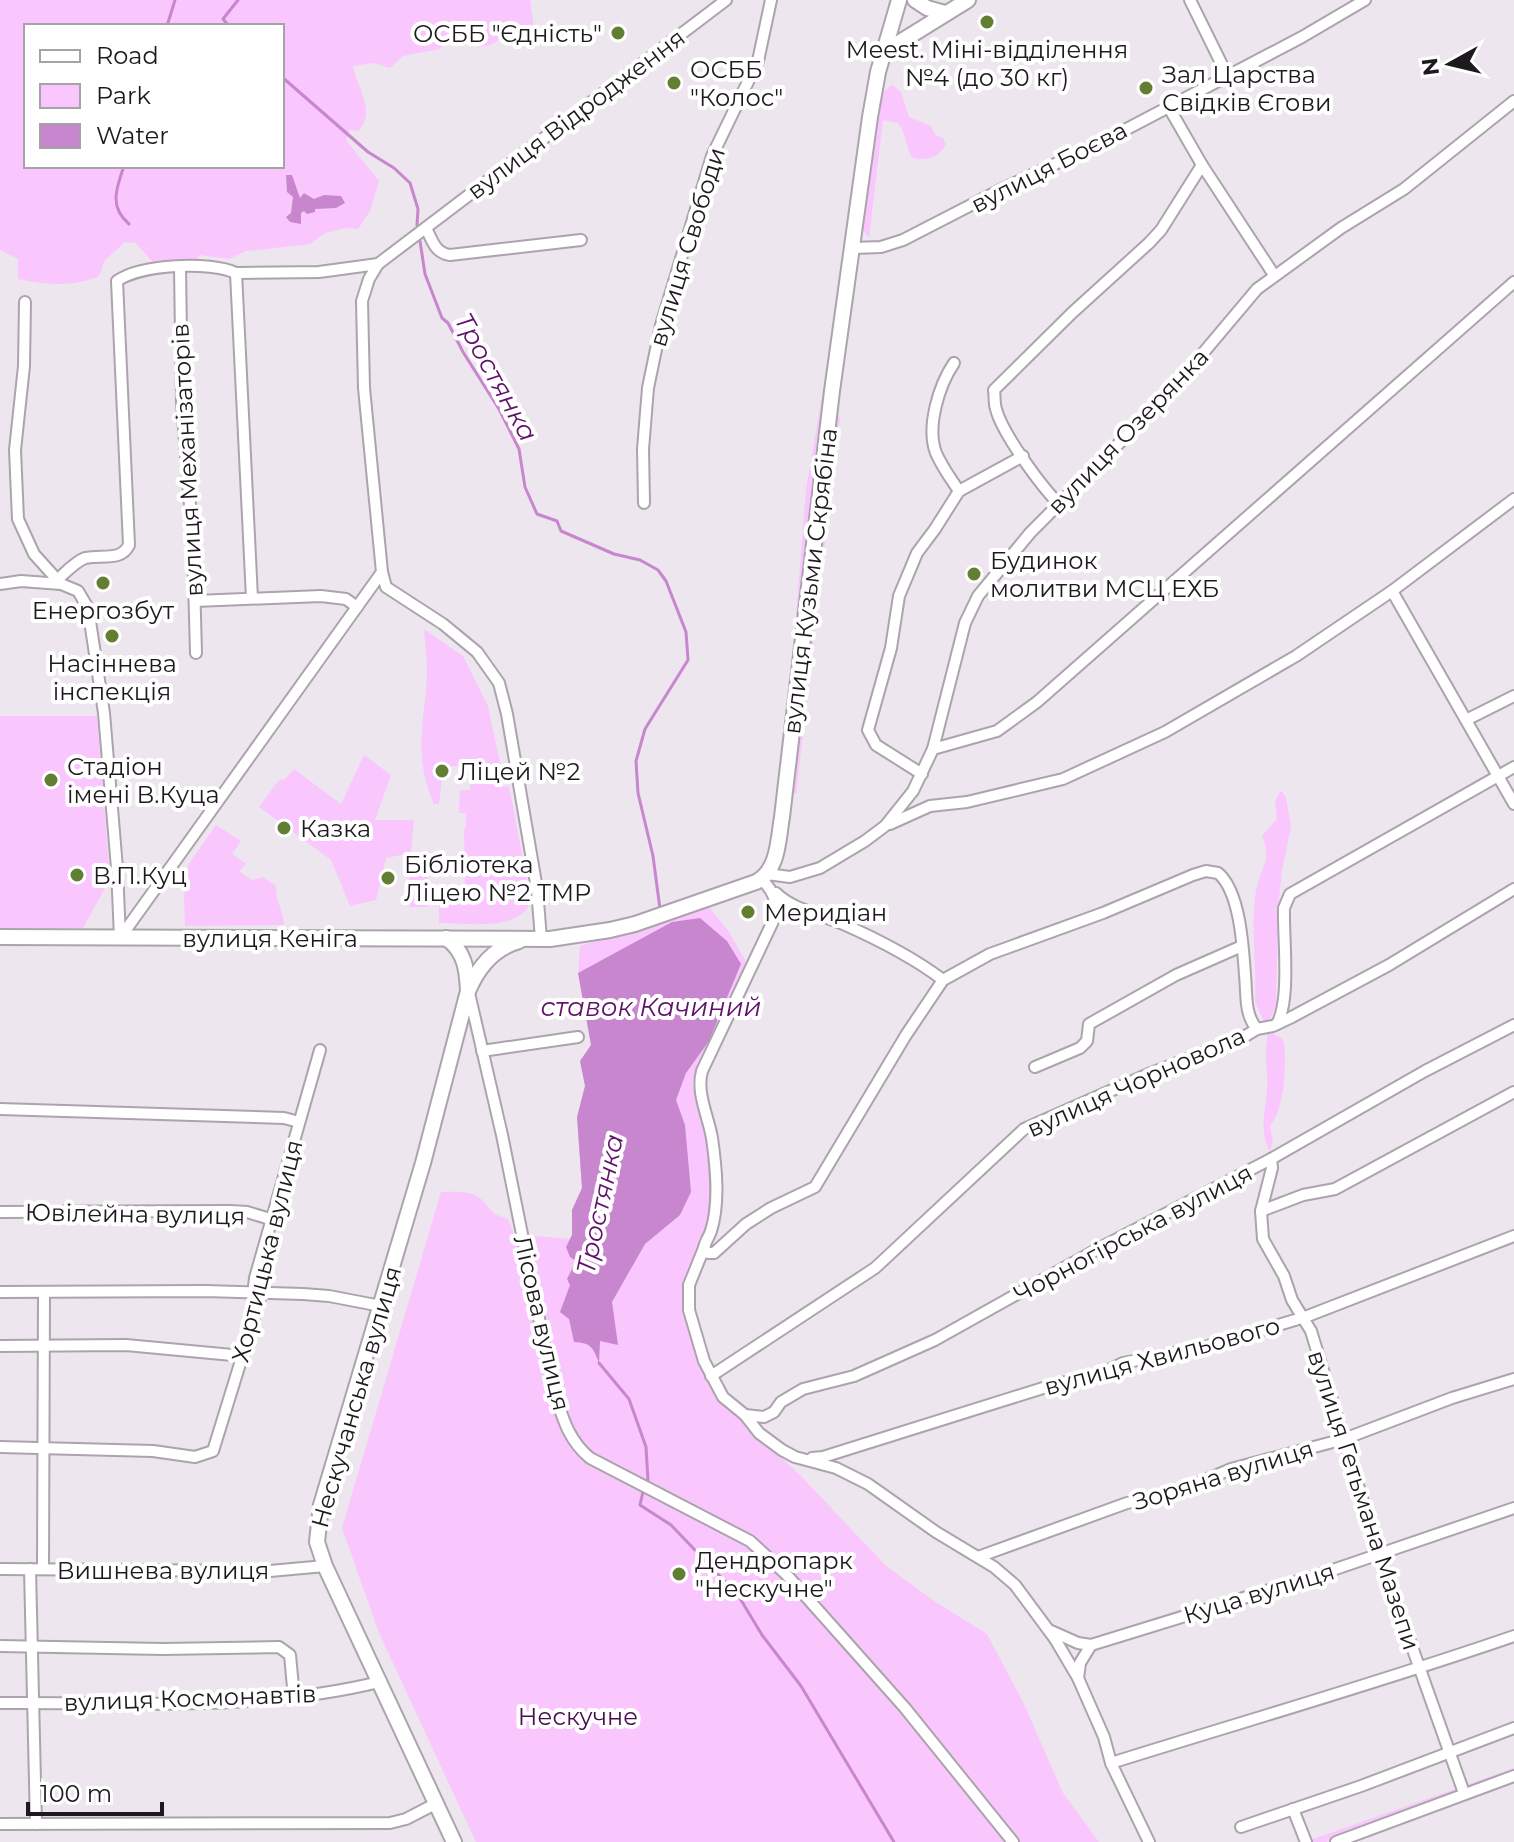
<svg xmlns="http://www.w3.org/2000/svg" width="1514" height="1842" font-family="Montserrat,sans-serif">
	<rect width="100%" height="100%" fill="#ede6ee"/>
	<g fill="#f9c7fd" fill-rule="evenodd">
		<path d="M0,0H530L534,27L526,29L517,22C496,46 484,55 453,37L439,49L403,56L390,68L374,63L353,66C357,88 377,112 358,131L350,130L346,140L379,181L370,211L358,229L347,228L325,233L310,244L246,251L229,259L199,255L196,261L156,266L136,243L125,242L105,260L99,276C76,287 43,285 18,279V259L0,250ZM26,26H282V166H26Z"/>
		<path d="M892,85L901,92L909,117L931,126L935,135L943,138L946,144C940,157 927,161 913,158C905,147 907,134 898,123L883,120L869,238L863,230L861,220L880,94Z"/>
		<polygon points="830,350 830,357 788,718 806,489"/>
		<polygon points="832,416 840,417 796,794 788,793"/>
		<path d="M424,629L463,656L488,706L503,777L479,776L499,787L509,786L531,901C520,932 466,923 439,923V901L465,900L464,828H466V813H459L460,790H470L471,776L464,775L465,767L450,766L442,777L439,804H434C412,753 425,724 427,673C427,659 425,643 424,629Z"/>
		<polygon points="0,716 97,716 110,879 83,928 0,928"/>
		<polygon points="364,755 391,775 375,820 414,820 411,853 386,858 376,900 350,906 331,860 259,807 279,780 285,779 294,769 341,804"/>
		<path d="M1281,791L1286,797L1291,827L1282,870L1278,910L1276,1005L1271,1017L1273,1034L1283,1039C1288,1059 1284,1111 1270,1126L1273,1141L1270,1152C1259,1131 1265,1113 1267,1091C1268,1078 1266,1065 1266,1053C1265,1047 1268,1041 1267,1034C1266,1020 1258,1013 1255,1000C1257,964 1250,926 1256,891C1260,868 1273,861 1262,836L1277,819L1275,801Z"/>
		<path d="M216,825L241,841L232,854L246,864L239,871L252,880L263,877L276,886C275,902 284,910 284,925L185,926L184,898L188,865Z"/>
		<polygon points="409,867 428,868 428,907 410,907"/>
		<path d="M706,903L729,932L745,960V982L705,1050L692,1084L714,1163L710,1215L687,1279L685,1298L696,1354L710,1384L742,1421L801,1476L885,1565L934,1601L987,1634L1024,1704L1063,1793L1099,1842H476L379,1633L342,1528L441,1192C454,1192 471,1190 481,1199C495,1212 487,1212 508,1219L514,1234L570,1239L572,1235V1210L582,1188L577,1117L585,1086L580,1061L591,1045L578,973L580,946Z"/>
		<polygon points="1514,1768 1514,1774 1326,1842 1305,1842"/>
	</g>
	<g fill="#c786cd">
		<polygon points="286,175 292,175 300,198 304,193 314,199 324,195 341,196 345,203 336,208 315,209 315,212 307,214 304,211 301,213 301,224 290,222 286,217 291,213 293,197 287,192"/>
		<path d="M700,918L727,941L741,964L709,1041L686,1073L676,1100L685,1125L691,1192L680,1215L645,1244L612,1302L618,1345L600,1341L599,1363C593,1347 591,1343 574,1342L569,1319L560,1312L570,1285L567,1279L576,1261L570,1257L566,1247L572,1235V1210L582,1188L577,1117L585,1086L580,1061L591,1045L578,973L672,922Z"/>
	</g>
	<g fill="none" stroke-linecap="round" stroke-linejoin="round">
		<g stroke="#c786cd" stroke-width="3">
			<polyline points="167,26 175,0"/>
			<polyline points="229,26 223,19 238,0"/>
			<polyline points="282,77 368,152 394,168 410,183 418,209 417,225"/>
			<path d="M124,166C116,189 109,207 129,224"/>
			<polyline points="420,241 425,274 442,318 448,323 463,352 499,409 519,449 525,487 537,514 557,521 561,531 614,554 640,560 658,570 666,581 686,632 688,660 645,729 636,761 638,793 653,856 660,909"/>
			<polyline points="599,1363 629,1399 646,1447 648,1481"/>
			<polyline points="643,1492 640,1505 671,1525 738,1595 762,1635 801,1686 894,1842"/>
		</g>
		<g stroke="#aba4ac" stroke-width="14">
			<g id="street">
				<polyline points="1190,0 1227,75"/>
				<polyline points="1168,106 1202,165 1274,275"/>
				<path d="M426,228C432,240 435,253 450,255L581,240"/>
				<polyline points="853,248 881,247 903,240 1006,187 1100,143 1302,37 1365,0"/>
				<polyline points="180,267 182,403 193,544 196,653"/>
				<polyline points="236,273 252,598"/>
				<polyline points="25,302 24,366 15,450 18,519 34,554 61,584 78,591 88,608 104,713 117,868 120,938"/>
				<path d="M954,363C939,385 926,427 936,453C942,467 951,479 959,491"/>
				<polyline points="644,503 643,449 648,388 661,325 712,156 758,61 771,0"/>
				<path d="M1059,504C1041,486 1002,433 996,409C994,403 995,396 994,390L1073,312L1149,243L1161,230L1202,165"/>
				<polyline points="382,572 386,587 443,624 477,652 499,683 507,714 537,889 541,939"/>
				<path d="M58,579C66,572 75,562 85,558C101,554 121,562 129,545L117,281C141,264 210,261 236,273L319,272L378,264"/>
				<polyline points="0,584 21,581 61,584"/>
				<polyline points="1392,591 1514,804"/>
				<polyline points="195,601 321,596 346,599 357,607"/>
				<polyline points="1466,720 1514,696"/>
				<polyline points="933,749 997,731 1037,702 1514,282"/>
				<polyline points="922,774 876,745 868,730 891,648 899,596 917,553 935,529 959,491 1023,456"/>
				<polyline points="890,824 930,806 967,802 1063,779 1165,732 1296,656 1392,591 1514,499"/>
				<polyline points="767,874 790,877 820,868 865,841 885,826 913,791 933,749 965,623 978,596 1030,533 1172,390 1257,289 1341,228 1404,189 1514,101"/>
				<path d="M761,879C774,891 777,901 775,917L702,1071C696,1093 708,1115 712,1138C716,1166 720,1203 711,1231C709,1237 705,1242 704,1248L708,1253H714L746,1224L771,1208L815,1187L906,1035L943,980L990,954L1103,913L1193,875L1206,871L1218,873C1240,891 1243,947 1245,975C1247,994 1244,1014 1257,1029"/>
				<path d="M776,893C793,910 821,914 843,924C877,939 914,958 943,980"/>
				<polyline points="120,938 382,572 364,388 362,301 369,279 378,264 726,0"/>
				<path d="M469,993L502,1135L553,1388C562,1415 567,1439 590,1458L750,1541L785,1573L905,1708L1013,1842"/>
				<path d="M1277,1024C1291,999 1283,938 1284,908L1290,894L1514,767"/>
				<polyline points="482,1051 578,1037"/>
				<polyline points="1035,1067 1080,1048 1087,1041 1089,1024 1176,975 1242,946"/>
				<polyline points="0,1109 284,1118 299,1122"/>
				<polyline points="1271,1159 1272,1168 1261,1211 1263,1239 1284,1276 1292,1300 1311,1331 1379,1554 1464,1793"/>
				<polyline points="1261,1211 1303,1195 1335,1189 1514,1092"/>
				<polyline points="0,1212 230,1211 247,1212 270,1219"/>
				<polyline points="704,1248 689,1285 689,1310 704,1361 723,1397 745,1415 759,1433 782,1450 795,1457 836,1468 868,1484 936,1532 994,1567 1015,1585 1055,1639 1078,1678 1104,1737 1111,1763 1149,1842"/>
				<polyline points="0,1292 205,1291 303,1294 329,1296 381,1306"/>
				<polyline points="0,1346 126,1345 243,1356"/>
				<polyline points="711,1376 875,1268 1024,1129 1151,1073 1242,1038 1257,1029 1273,1026 1290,1018 1389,965 1514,889"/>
				<polyline points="745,1415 764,1417 774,1412 781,1402 803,1389 854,1376 935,1340 1096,1250 1271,1159 1425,1071 1514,1025"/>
				<polyline points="0,1447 153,1451 195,1457 213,1451 260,1299 254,1286 255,1278 320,1050"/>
				<polyline points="812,1458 823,1457 1059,1383 1087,1380 1123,1363 1208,1346 1305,1317 1514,1236"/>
				<polyline points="978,1557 1127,1503 1175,1493 1231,1469 1344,1439 1452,1398 1514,1379"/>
				<polyline points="0,1569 270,1571 325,1566"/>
				<polyline points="30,1569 36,1824"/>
				<polyline points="43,1569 44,1292"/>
				<polyline points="1051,1631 1078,1643 1091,1645 1318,1575 1514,1508"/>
				<polyline points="0,1646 163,1649 279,1647 290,1655 294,1698"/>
				<polyline points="1078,1678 1080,1663 1091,1645"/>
				<path d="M0,1703C124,1702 258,1712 379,1682"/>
				<path d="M1111,1763C1245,1721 1381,1682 1514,1636"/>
				<polyline points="1293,1809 1306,1842"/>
				<polyline points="0,1824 390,1823 406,1819 437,1803"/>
				<polyline points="1241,1827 1361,1786 1514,1728"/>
				<polyline points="1336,1842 1514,1776"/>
			</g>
		</g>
		<g stroke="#aba4ac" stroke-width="18">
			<g id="secondary">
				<polyline points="915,0 927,8 945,13"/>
				<polyline points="884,52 968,0"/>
				<path d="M0,937L550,939L610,930L635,924L756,882C779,870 778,839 782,817L832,391L870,117L878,72L899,0"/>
				<path d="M446,938C465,951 467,970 468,991L423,1163L321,1505L317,1542L325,1566L454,1842"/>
				<path d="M469,989C479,966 494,948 519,941"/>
			</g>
		</g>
		<use href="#street" stroke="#fff" stroke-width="10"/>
		<use href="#secondary" stroke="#fff" stroke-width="14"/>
	</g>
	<g fill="#627e32" stroke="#fff" stroke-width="3">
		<circle cx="987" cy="22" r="8"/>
		<circle cx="618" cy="33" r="8"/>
		<circle cx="674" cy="83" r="8"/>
		<circle cx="1146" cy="88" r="8"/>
		<circle cx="974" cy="574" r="8"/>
		<circle cx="103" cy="583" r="8"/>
		<circle cx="112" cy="636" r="8"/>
		<circle cx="442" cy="771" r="8"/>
		<circle cx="51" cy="780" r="8"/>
		<circle cx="284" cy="828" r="8"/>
		<circle cx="77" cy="875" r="8"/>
		<circle cx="388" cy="878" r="8"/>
		<circle cx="748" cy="912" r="8"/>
		<circle cx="679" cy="1574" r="8"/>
	</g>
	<g text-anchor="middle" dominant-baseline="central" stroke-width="8" stroke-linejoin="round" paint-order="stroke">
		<g font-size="24" fill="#1d1a1d" stroke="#fff" text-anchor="start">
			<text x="602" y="33" text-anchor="end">ОСББ "Єдність"</text>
			<text x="987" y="49" text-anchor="middle">Meest. Міні-відділення<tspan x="987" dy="28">№4 (до 30 кг)</tspan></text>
			<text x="690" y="69">ОСББ<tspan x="690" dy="28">"Колос"</tspan></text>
			<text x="1162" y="74">Зал Царства<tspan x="1162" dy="28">Свідків Єгови</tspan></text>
			<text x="990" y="560">Будинок<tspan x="990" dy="28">молитви МСЦ ЕХБ</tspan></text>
			<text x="103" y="610" text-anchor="middle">Енергозбут</text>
			<text x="112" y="663" text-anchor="middle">Насіннева<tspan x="112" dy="28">інспекція</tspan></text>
			<text x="67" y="766">Стадіон<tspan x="67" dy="28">імені В.Куца</tspan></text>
			<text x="458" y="771">Ліцей №2</text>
			<text x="300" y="828">Казка</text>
			<text x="404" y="864">Бібліотека<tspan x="404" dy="28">Ліцею №2 ТМР</tspan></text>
			<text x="93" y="875">В.П.Куц</text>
			<text x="764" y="912">Меридіан</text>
			<text x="695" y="1560">Дендропарк<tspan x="695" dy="28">"Нескучне"</tspan></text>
		</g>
		<g font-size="24" fill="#1d1a1d" stroke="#fff">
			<text transform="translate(576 114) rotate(-37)">вулиця Відродження</text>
			<text transform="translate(1049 167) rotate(-27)">вулиця Боєва</text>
			<text transform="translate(687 247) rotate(-73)">вулиця Свободи</text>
			<text transform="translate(1128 431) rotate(-46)">вулиця Озерянка</text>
			<text transform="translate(187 460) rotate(-93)">вулиця Механізаторів</text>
			<text transform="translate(810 581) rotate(-83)">вулиця Кузьми Скрябіна</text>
			<text x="270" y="938">вулиця Кеніга</text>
			<text transform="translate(1136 1082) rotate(-24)">вулиця Чорновола</text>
			<text transform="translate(135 1214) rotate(1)">Ювілейна вулиця</text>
			<text transform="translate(1133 1233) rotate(-28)">Чорногірська вулиця</text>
			<text transform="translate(267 1251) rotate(-76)">Хортицька вулиця</text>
			<text transform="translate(542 1323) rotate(77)">Лісова вулиця</text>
			<text transform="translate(1162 1356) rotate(-15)">вулиця Хвильового</text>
			<text transform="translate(356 1397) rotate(-74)">Нескучанська вулиця</text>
			<text transform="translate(1223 1475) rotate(-17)">Зоряна вулиця</text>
			<text transform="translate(1364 1500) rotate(72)">вулиця Гетьмана Мазепи</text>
			<text x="163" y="1570">Вишнева вулиця</text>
			<text transform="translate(1259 1593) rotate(-17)">Куца вулиця</text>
			<text transform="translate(190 1698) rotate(-2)">вулиця Космонавтів</text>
		</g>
		<g font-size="24" fill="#490d50" stroke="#fff">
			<text x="578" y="1716">Нескучне</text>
		</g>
		<g font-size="26" font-style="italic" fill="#61106a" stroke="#fff">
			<text transform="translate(496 377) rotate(61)">Тростянка</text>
			<text x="651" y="1007">ставок Качиний</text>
			<text transform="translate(600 1204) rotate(-78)">Тростянка</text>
		</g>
	</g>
	<rect x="24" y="24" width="260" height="144" fill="#ffffff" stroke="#a5a3a5" stroke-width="2"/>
	<rect x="40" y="50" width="40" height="12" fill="#ffffff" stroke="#a5a3a5" stroke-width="2"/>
	<text x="96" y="64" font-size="24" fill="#1d1a1d">Road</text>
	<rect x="40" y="84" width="40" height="24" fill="#f9c7fd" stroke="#a5a3a5" stroke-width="2"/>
	<text x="96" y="104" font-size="24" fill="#1d1a1d">Park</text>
	<rect x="40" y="124" width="40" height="24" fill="#c786cd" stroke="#a5a3a5" stroke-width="2"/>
	<text x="96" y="144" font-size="24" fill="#1d1a1d">Water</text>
	<g transform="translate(1450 64) rotate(262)" stroke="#ffffff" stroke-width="6" paint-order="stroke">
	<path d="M0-6L14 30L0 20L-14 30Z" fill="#1d1a1d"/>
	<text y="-12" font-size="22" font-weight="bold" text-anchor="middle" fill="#1d1a1d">N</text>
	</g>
	<path d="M28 1802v12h134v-12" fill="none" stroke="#1d1a1d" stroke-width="4"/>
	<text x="40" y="1802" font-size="24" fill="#1d1a1d" stroke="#ffffff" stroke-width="6" paint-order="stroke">100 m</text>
</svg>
